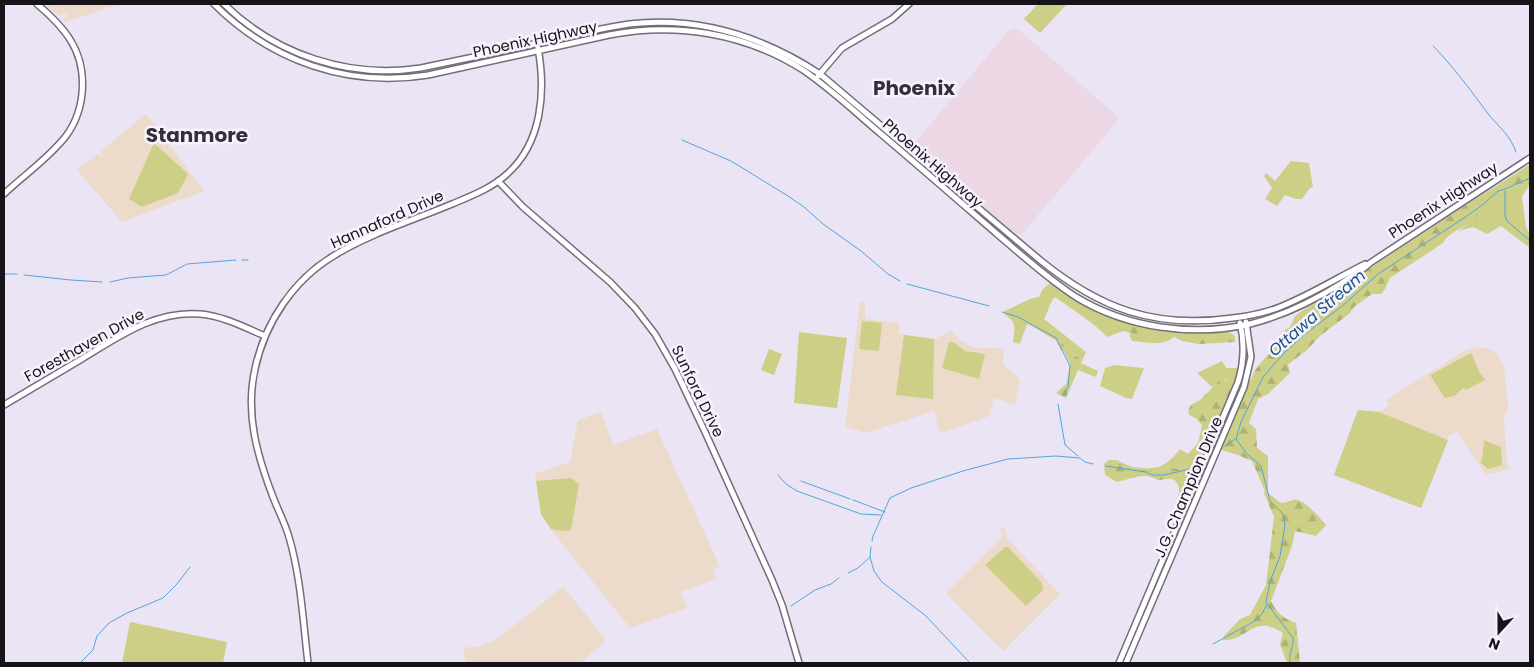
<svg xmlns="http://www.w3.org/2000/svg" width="1534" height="667" font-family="Poppins,sans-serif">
	<defs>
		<pattern id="forest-firs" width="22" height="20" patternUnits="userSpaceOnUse" patternTransform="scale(1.25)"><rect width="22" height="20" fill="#cccf85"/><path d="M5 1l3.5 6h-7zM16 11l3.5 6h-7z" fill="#aeb172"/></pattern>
	</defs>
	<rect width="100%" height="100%" fill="#ebe4f4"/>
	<polygon fill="#ecd7e5" points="1014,28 1019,30 1117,116 1119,119 1023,233 1020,235 1016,234 914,148 913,145 1009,30"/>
	<g fill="#ecdbca">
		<polygon points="45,4 120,4 65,22 62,19 68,17 65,13 59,16"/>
		<polygon points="146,114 204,191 122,222 77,170 98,154 102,157 103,155 100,152"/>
		<polygon points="860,301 865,302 865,319 899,323 899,334 934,339 951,331 960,340 973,347 1004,349 1003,365 1018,377 1020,381 1015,405 994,398 989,416 942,433 939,430 934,411 866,433 845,427"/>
		<polygon points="1476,347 1487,348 1497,353 1504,366 1508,408 1504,418 1505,436 1507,463 1510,469 1486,475 1457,432 1449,436 1421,508 1334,475 1358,410 1379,412 1389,405 1386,400 1464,351"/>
		<polygon points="601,412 613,445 657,429 720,567 712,569 716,579 681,592 687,608 630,628 552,531 541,514 535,474 570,462 578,420"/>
		<polygon points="1005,527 1007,538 1060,594 1003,651 946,593 1002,537 1000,528"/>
		<polygon points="564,586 564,589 568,592 605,639 604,643 591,653 582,663 466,663 463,648 481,646 497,639"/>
	</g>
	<g fill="#cccf85">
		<polygon points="1038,4 1067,4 1040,33 1024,19"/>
		<polygon points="154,143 188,174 178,193 142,207 129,199"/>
		<polygon points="1291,161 1309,163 1313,187 1310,188 1302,199 1296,199 1285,195 1277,206 1265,199 1272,188 1264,176 1266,173 1275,181"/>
		<polygon points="1506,180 1507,185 1516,187 1530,184 1522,197 1526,227 1530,234 1530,248 1501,226 1487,234 1473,227 1458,231 1472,221 1477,207 1469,203"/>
		<path d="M1050,283L1086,306L1116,320L1117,323L1123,328V331L1107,337C1095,323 1071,309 1055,297C1049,303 1049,311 1044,319L1086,352L1081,363L1098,371L1096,377L1078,370L1082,368L1078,357L1066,350L1063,343C1050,339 1040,329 1027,324L1020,344L1013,342C1015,327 1017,323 1004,314V311C1016,307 1028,298 1039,297L1042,290Z"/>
		<polygon points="862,321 882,323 879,351 859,349"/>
		<path d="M1159,331L1170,332L1171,335L1174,337C1162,347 1147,342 1132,341L1129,334H1134L1141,340H1144L1151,332L1155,334Z"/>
		<polygon points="799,332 847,338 837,408 794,403"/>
		<polygon points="904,335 934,339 933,399 896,395"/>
		<polygon points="949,342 953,342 965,351 985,354 979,379 942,368"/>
		<polygon points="769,349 782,354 774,375 761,370"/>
		<polygon points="1471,353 1480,373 1485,380 1466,390 1463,388 1454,396 1445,398 1430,375"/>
		<polygon points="1222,361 1226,368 1239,368 1237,379 1228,381 1224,378 1212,387 1197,373"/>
		<polygon points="1114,365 1144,368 1132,399 1126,398 1100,386 1105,368"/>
		<polygon points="1358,410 1379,412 1448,440 1421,508 1334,475"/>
		<path d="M1209,437L1192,480L1191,470L1188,467L1176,469L1169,467L1160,471H1144L1143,468C1161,470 1169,463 1180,449L1188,454L1198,443L1199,439L1202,440Z"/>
		<polygon points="1483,440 1501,447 1502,465 1488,469 1480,462 1482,460 1484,443"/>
		<polygon points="571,478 579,484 571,530 562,531 551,529 541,514 536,481"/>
		<polygon points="1005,547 1008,547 1042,583 1043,590 1026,606 985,565"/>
		<polygon points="130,622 227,642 223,663 122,663"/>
	</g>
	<g fill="url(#forest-firs)">
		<polygon points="1530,164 1530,184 1512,188 1507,185 1506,180"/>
		<path d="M1469,203L1477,207L1480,211C1473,227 1451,228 1443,243L1390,278L1385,289L1381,294H1372L1354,307L1349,314L1321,335L1307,350L1290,363L1288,365L1290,373L1268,394L1258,399L1249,423L1256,429L1257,448L1268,456V493L1281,503C1285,503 1288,501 1293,500C1304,498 1319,517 1326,525L1316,536L1295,531L1292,546L1271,601C1277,613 1284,619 1296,623L1300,663H1287L1280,644L1283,633C1253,613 1249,641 1223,640L1224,636L1240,619L1250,615L1266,585L1274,517L1264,493L1265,491L1252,461L1238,455L1221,450L1227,437L1223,433L1213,431L1209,437L1202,440L1199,439L1202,425L1197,419L1189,415L1188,410L1191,405L1200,400L1222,378L1228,381L1232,379L1251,380C1256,361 1278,351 1282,332L1290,327L1295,316L1302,311L1338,289Z"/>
		<polygon points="1116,320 1159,331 1155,334 1151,332 1151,336 1146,341 1139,340 1134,334 1123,331 1123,328 1117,323"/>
		<polygon points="1227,331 1235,336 1235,342 1199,344 1182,341 1171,335 1170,332 1204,333"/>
		<polygon points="1056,341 1063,343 1066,350 1078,357 1082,368 1078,370 1066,398 1056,393 1066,384 1068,376 1070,363 1064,351 1061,350"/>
		<path d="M1109,460H1116L1132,467L1143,468L1145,471C1155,471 1160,472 1169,467L1176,469L1188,467L1192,470V480L1183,504L1177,502C1178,496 1181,489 1177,483C1172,476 1166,480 1159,480C1154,479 1149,475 1143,476C1138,476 1121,481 1117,482L1105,475L1104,464Z"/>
	</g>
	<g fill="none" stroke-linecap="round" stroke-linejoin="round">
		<g stroke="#51a5dd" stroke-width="1">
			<path d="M1433,46C1454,67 1471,91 1489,115C1500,128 1510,135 1516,152"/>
			<polyline points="682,140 731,161 788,196 804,207 823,224 861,251 888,274 900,281"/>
			<polyline points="1505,191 1505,216 1507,221 1530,241"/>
			<polyline points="242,260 248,260"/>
			<polyline points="4,274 17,274"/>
			<polyline points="24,275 71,280 102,282"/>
			<polyline points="110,282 128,278 166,275 187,264 236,260"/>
			<polyline points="907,284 989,306"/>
			<polyline points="1002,312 1018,317 1056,338 1070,366 1068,387 1064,394"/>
			<polyline points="1058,404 1065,445 1078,456"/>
			<polyline points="1225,446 1235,439"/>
			<polyline points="1081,459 1085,462 1093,464"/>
			<polyline points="1106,466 1146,472 1152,475 1164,475 1190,469"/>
			<polyline points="778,475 786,484 797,491 861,514 881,515"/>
			<polyline points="801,481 850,499"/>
			<polyline points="853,500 885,512"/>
			<polyline points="872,541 873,536 890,498 911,488 963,471 1008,459 1056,456 1080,458"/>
			<polyline points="870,557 874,571 882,582 926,616 970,663"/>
			<polyline points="848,573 858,568 870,557 871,547"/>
			<polyline points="791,606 815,590 831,584 839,578"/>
			<polyline points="1213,644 1253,622 1262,614 1267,604"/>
			<polyline points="80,663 93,650 97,636 109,623 127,613 163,598 177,584 190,567"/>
			<path d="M1290,663C1288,654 1294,647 1293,638L1266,602L1270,582L1280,556L1285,525L1283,514L1270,501L1261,466L1247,454L1236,439L1241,422L1263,377L1284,353L1305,334L1341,307L1378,274L1464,218L1481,206L1498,191L1505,189L1530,178"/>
		</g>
		<g stroke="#736c7a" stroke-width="8">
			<g id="secondary">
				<path d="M214,4C271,61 348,88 428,75L609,35C676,22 745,33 803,70C831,89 855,112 881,134C920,167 959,201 997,234C1023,256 1048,279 1076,297C1127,328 1192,337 1250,324C1283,316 1313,301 1342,283C1351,276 1362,271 1370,263L1530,158"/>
				<path d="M224,4C276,55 349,79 421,68C463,59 505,51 547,41C574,35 602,28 629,24C700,16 762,36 820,74L1040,260C1100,309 1155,329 1233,318C1249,316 1265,313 1280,307C1310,295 1337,278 1365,264"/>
				<polyline points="818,76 842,48 892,19 909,4"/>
				<polyline points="498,181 523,207 610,282 635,308 655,334 675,369 705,432 772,580 782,605 799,663"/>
				<path d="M4,194C24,175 49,158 66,136C86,109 88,69 71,41C62,26 50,15 37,4"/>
				<path d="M4,405C29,390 55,375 80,360C117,338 154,310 200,314C223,316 244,327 265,336"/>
				<path d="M308,663C303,621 301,578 289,537C285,523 278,510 273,497C257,455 245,414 255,369C265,322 294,279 335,255C371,233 414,220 452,204C471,196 492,188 507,174C542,143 546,92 538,48"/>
				<path d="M1119,663L1238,382C1244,362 1245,343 1240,323"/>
				<polyline points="1126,663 1244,387 1251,357 1246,322"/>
			</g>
		</g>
		<use href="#secondary" stroke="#fff" stroke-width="5"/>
	</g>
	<g text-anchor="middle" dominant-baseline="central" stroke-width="5" stroke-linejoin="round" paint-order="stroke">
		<g font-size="15" fill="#161419" stroke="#f8f2ff">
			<text transform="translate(535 39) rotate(-12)">Phoenix Highway</text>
			<text transform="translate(933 163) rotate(41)">Phoenix Highway</text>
			<text transform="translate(1443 200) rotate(-33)">Phoenix Highway</text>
			<text transform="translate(387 219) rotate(-24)">Hannaford Drive</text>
			<text transform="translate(84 345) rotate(-29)">Foresthaven Drive</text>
			<text transform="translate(698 391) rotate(64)">Sunford Drive</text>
			<text transform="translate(1188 487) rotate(-67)">J.G. Champion Drive</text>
		</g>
		<g font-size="16" font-style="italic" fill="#16557b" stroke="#f8f2ff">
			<text transform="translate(1317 313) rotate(-41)">Ottawa Stream</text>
		</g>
		<g font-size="20" font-weight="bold" fill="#342e3a" stroke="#f8f2ff">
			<text x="914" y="88">Phoenix</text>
			<text x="197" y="135">Stanmore</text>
		</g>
	</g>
	<rect width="1534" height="667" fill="none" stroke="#161419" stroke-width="10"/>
	<g transform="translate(1499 632) rotate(201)" stroke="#f8f2ff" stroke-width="4" paint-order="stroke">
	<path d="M0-4L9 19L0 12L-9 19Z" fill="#161419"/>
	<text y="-8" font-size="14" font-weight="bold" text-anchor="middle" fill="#161419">N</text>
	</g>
</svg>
